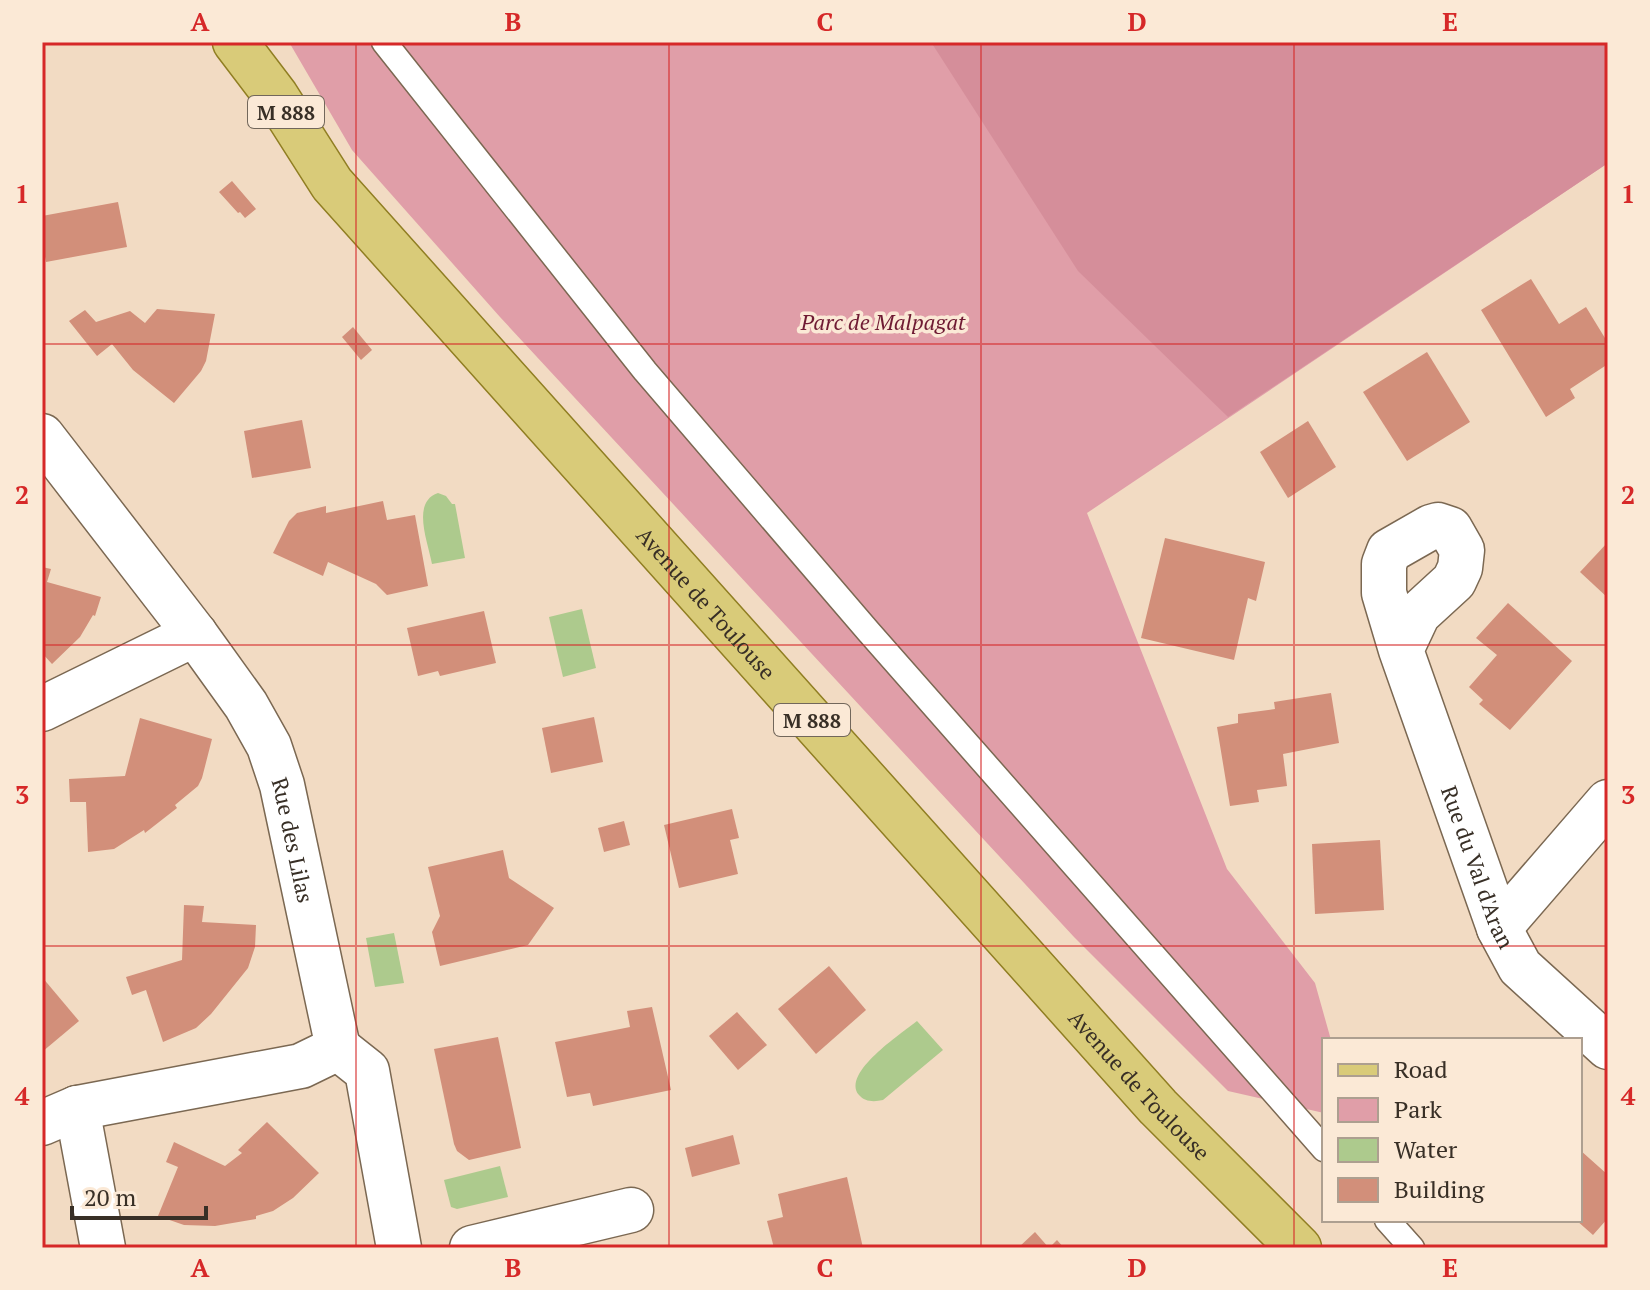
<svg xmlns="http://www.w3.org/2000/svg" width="1650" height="1290" font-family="'PT Serif',serif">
	<rect width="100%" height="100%" fill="#f2dbc3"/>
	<polygon fill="#e09ea8" points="289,42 1608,42 1608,163 1087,513 1227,869 1315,983 1331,1040 1324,1040 1324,1113 1228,1091 1074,937 500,317 352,150"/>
	<polygon fill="#d58e9a" points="931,42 1608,42 1608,163 1228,417 1078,271"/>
	<g fill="#adca8d">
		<path d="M438,493L446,496L452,504H455L465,558L432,564C428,542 411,502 438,493Z"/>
		<polygon points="582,609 596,668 563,677 549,617"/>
		<polygon points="394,933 404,983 375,987 366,938"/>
		<path d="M917,1021L943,1050L883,1100C874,1102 865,1102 859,1095C841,1073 901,1034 917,1021Z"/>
		<polygon points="500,1166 508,1197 457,1209 451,1207 444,1180"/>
	</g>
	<g fill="#d28f7a">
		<polygon points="232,181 256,209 245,218 240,212 238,213 219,192"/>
		<polygon points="118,202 127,247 46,262 42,240 42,216"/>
		<polygon points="1531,279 1559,324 1586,307 1608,343 1608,364 1570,389 1575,398 1546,417 1481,310"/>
		<polygon points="157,309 215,314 206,361 201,371 174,403 133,370 112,344 97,356 69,321 85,310 96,322 130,311 145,323"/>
		<polygon points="353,327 372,350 361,360 342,337"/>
		<polygon points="1427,352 1470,422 1407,461 1363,392"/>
		<polygon points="302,420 311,468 252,478 244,431"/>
		<polygon points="1308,421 1336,467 1288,498 1260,452"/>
		<polygon points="383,501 387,520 415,515 428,586 387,595 376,584 328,562 323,576 273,553 289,521 297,513 326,506 326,513"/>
		<polygon points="1165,538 1265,562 1256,601 1248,598 1234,660 1141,638"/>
		<polygon points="1608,542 1608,598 1580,572"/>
		<polygon points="42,567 51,569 47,582 101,597 95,616 93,615 80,637 52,664 42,653"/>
		<polygon points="1508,603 1572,661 1510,730 1479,704 1483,700 1469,687 1497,655 1476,638"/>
		<polygon points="484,611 496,663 440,676 438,671 418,676 407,628"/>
		<polygon points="1331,693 1339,743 1283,754 1287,786 1257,790 1259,802 1230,806 1217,727 1238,723 1238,714 1275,709 1274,702"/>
		<polygon points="594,717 603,762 551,773 542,728"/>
		<polygon points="140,718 212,739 202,778 198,786 175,805 177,808 145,833 144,830 114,849 88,852 86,802 70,802 69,779 125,776"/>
		<polygon points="732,809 739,838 730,840 738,874 679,888 664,825"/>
		<polygon points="624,821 630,845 604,852 598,828"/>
		<polygon points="1380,840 1384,910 1315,914 1312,844"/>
		<polygon points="503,850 509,878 554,908 528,945 440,966 432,932 440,916 428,867"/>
		<polygon points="184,905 204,906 202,922 256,925 255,947 248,968 211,1014 196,1028 163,1042 146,990 132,995 126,977 182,960"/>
		<polygon points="829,966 866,1010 816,1054 778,1009"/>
		<polygon points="42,977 79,1021 42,1052"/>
		<polygon points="652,1007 671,1090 593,1106 590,1093 567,1097 555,1042 630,1027 627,1011"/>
		<polygon points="737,1012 767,1045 738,1070 709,1036"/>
		<polygon points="498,1037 521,1148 469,1160 457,1151 454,1144 434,1049"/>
		<polygon points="267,1122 319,1173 293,1198 273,1211 256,1216 256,1219 215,1226 184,1225 158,1216 178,1167 166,1162 174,1142 225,1166 242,1153 238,1150"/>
		<polygon points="733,1135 740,1164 692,1177 685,1148"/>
		<polygon points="1580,1150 1608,1175 1608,1218 1593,1235 1576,1220 1580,1220"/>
		<polygon points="847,1177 863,1248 774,1248 767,1221 783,1217 778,1194"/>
		<polygon points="1035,1232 1049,1248 1057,1240 1064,1248 1018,1248"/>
	</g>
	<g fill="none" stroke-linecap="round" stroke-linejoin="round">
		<g stroke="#7b6852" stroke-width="27">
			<g id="service">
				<polyline points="384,42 645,371 868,631 1324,1149"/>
				<polyline points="1387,1220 1412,1248"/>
			</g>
		</g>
		<g stroke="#7b6852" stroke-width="47">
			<g id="minor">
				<path id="s1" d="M42,436L195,634L246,705L269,746L282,785L338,1048L301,1066L77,1108L42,1123"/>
				<path id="s2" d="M1401,650L1418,614L1454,581L1460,568L1462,550L1450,529L1438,525L1431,527L1389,551L1384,564V593L1401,650L1499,928L1520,967L1608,1047"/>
				<polyline points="42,709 195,634"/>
				<polyline points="1499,928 1608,802"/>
				<polyline points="338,1048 367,1071 399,1248"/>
				<polyline points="77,1108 103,1248"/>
				<polyline points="472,1248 631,1210"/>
			</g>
		</g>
		<g stroke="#907e22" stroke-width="47">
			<g id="primary">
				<path id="s3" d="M235,42L276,96L332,184L1158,1107L1299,1248"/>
			</g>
		</g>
		<use href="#service" stroke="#fff" stroke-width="24"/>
		<use href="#minor" stroke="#fff" stroke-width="44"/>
		<use href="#primary" stroke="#d9cb79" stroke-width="44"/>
	</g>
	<path fill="none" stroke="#d62828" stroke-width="2" stroke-opacity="0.55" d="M356,42V1248M669,42V1248M981,42V1248M1294,42V1248M42,344H1608M42,645H1608M42,946H1608"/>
	<g text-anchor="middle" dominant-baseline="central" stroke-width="7" stroke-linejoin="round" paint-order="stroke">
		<g fill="#fbe9d6" stroke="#72675b" stroke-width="2">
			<rect x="248" y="96" width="76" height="32" rx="6"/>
			<rect x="774" y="704" width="76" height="32" rx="6"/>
		</g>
		<g font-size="20" font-weight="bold" fill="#382f26">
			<text x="286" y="112">M 888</text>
			<text x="812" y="720">M 888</text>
		</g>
		<g font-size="22" font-style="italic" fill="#6f1b33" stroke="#fbe9d6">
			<text x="883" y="321">Parc de Malpagat</text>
		</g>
		<g font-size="22" fill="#382f26" stroke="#fbe9d6">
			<text stroke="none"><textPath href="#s3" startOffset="734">Avenue de Toulouse</textPath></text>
			<text stroke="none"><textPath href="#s1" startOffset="482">Rue des Lilas</textPath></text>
			<text stroke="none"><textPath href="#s2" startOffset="546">Rue du Val d'Aran</textPath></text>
			<text stroke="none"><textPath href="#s3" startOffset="1382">Avenue de Toulouse</textPath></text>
		</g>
	</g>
	<rect width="1650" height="1290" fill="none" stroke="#fbe9d6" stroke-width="88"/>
	<rect x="1322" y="1038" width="260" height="184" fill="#fbe9d6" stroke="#ad9f90" stroke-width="2"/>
	<rect x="1338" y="1064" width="40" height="12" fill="#d9cb79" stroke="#ad9f90" stroke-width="2"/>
	<text x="1394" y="1078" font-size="24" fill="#382f26">Road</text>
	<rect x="1338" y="1098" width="40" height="24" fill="#e09ea8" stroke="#ad9f90" stroke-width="2"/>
	<text x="1394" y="1118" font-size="24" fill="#382f26">Park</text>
	<rect x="1338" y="1138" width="40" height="24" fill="#adca8d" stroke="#ad9f90" stroke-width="2"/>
	<text x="1394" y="1158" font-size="24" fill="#382f26">Water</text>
	<rect x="1338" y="1178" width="40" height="24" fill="#d28f7a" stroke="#ad9f90" stroke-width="2"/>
	<text x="1394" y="1198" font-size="24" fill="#382f26">Building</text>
	<path d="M72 1206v12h134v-12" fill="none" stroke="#382f26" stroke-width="4"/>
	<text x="84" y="1206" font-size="24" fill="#382f26" stroke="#fbe9d6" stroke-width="6" paint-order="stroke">20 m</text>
	<rect x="44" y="44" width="1562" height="1202" fill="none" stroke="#d62828" stroke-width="3"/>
	<g font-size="26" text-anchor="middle" font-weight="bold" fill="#d62828">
		<text x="200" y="31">A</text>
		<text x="513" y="31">B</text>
		<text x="825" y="31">C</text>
		<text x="1137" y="31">D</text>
		<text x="1450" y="31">E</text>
		<text x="22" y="203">1</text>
		<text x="1628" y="203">1</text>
		<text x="22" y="504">2</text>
		<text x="1628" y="504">2</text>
		<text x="22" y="804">3</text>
		<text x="1628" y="804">3</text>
		<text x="22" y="1105">4</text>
		<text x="1628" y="1105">4</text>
		<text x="200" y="1277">A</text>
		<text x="513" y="1277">B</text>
		<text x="825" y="1277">C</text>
		<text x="1137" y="1277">D</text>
		<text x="1450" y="1277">E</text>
	</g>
</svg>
